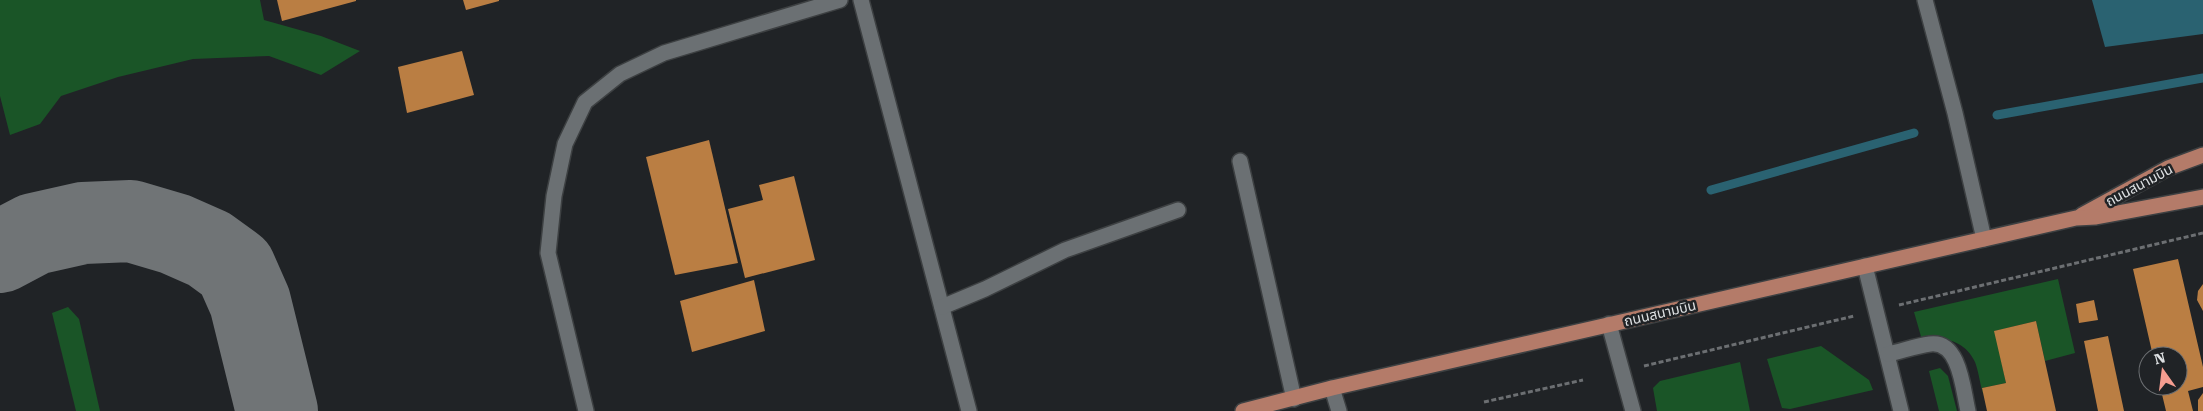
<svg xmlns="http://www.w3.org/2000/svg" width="2203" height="411" font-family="'Roboto Serif','Noto Sans Thai',serif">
	<rect width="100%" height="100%" fill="#202326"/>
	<g fill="#1a5527">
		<polygon points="0,0 260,0 264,20 321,36 360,51 321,75 269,56 193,59 118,77 61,96 40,124 10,135 0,96"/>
		<path d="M2058,279L2075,353L2045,361L2036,321L1995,331L2006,383L1982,388L1984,396C1980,386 1979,372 1975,362C1965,340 1943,336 1922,340L1914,312Z"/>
		<polygon points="68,307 79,319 100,411 76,411 52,313"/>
		<polygon points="1821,346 1869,380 1873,390 1790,409 1782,408 1767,359"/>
		<polygon points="1740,362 1750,411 1657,411 1653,388 1660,381"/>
		<polygon points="1940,368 1948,376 1957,411 1939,411 1929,371"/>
	</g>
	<polygon fill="#2a6271" points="2092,0 2203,0 2203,34 2105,47"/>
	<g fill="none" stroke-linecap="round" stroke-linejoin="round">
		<g stroke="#2a6271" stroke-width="9">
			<polyline points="1997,115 2203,78"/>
			<polyline points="1711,190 1914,133"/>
		</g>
		<polyline stroke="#707476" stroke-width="82" points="0,252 34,234 83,223 131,221 175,234 209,249 235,268 250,302 277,411"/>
	</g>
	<g fill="#ba7e43">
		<polygon points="277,0 356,0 356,1 282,21"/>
		<polygon points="463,0 499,0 499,1 466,10"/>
		<polygon points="462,51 474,95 407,113 398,67"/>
		<polygon points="709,140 738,263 675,275 646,157"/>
		<polygon points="794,176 815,260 745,278 728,209 763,200 759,185"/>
		<polygon points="2178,259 2203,367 2203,387 2188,391 2193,411 2166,411 2160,386 2178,386 2178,356 2153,356 2133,269"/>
		<polygon points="754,280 765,331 692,352 680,301"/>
		<polygon points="2203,284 2203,311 2197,300 2198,291"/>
		<polygon points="2094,300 2098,320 2079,323 2076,304"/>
		<polygon points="2036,321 2056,411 1987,411 1982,388 2006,383 1994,331"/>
		<polygon points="2108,336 2124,411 2098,411 2084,341"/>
		<polygon points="2203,393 2203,411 2198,411 2198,400"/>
	</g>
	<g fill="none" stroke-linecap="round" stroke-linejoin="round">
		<g stroke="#3d4042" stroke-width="18">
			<g id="minor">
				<polyline points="861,0 969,411"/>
				<polyline points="1925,0 1955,113 1984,239"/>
				<polyline points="1240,161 1294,399"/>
				<polyline points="1865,266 1901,411"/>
				<polyline points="942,307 985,289 1065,250 1178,210"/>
				<polyline points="1609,324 1633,411"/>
				<path d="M1888,354C1902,351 1916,346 1930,344C1960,340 1963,390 1968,411"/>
				<polyline points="1332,388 1339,411"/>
				<polyline points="586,411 548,253 554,196 565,144 585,102 620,74 664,53 840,0"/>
			</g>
		</g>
		<g stroke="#3d4042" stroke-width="18">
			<g id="major">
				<polyline points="2082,215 2168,168 2203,155"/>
				<polyline points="1243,411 1332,388 2076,218 2096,217 2203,197"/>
			</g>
		</g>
		<g stroke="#6c6f72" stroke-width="3" stroke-dasharray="5 2.5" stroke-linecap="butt">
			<polyline points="1899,305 2203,233"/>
			<polyline points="1644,366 1854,316"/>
			<polyline points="1484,402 1583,380"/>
		</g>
		<use href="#minor" stroke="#6b7073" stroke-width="15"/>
		<use href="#major" stroke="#b47b69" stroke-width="15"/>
	</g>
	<g text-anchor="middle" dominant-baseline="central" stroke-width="5" stroke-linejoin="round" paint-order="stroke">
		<g font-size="14" fill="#dee1e3" stroke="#202326">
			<text transform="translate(2139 185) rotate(-28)">ถนนสนามบิน</text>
			<text transform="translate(1660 313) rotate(-13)">ถนนสนามบิน</text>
		</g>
	</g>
	<g transform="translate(2163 371) rotate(346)"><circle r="24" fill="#202326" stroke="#6c6f72"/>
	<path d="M0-4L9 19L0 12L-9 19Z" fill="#f59d90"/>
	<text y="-8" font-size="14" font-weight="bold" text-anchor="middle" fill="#dee1e3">N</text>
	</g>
</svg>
